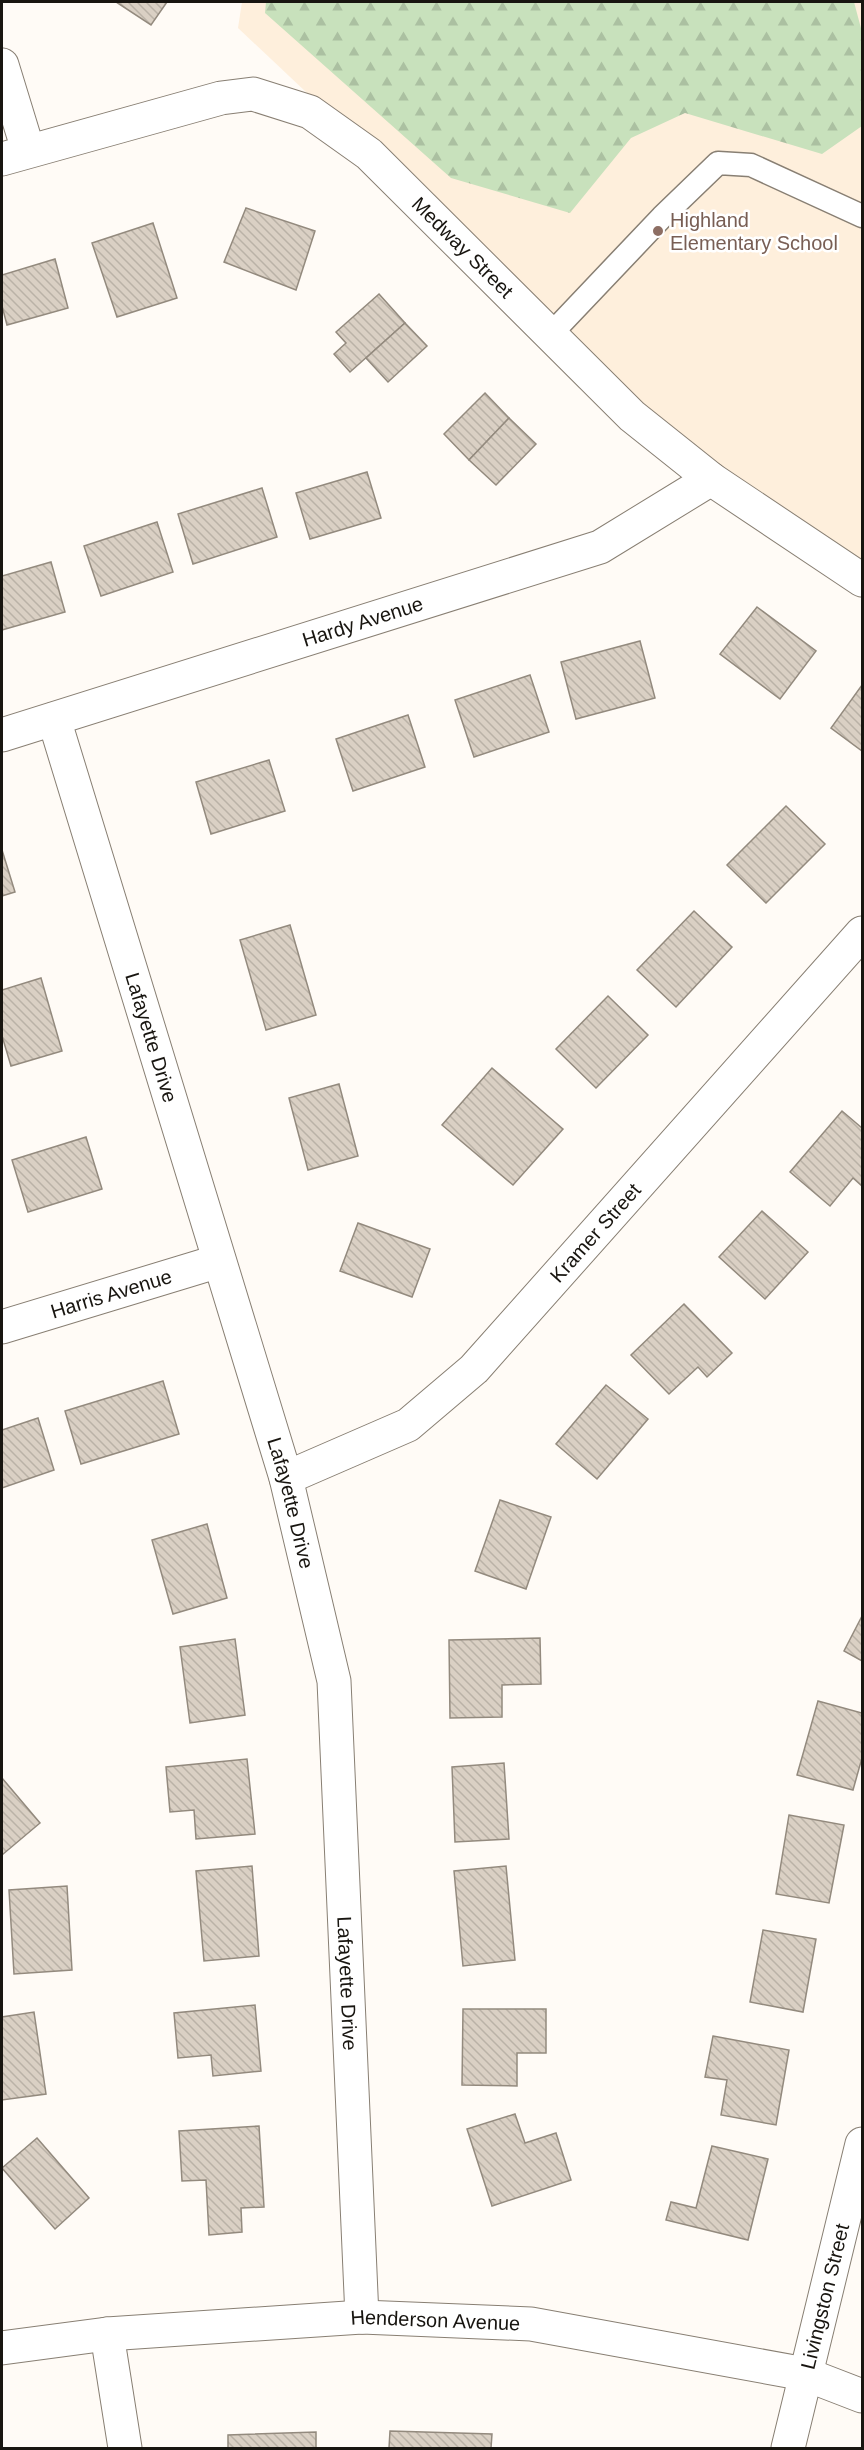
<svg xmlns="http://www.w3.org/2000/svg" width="864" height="2450" font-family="Arial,sans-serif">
	<defs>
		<pattern id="forest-firs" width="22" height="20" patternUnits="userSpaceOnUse" patternTransform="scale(1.5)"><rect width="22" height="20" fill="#c8e1bc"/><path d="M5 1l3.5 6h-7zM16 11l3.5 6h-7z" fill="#abc0a1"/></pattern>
		<pattern id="building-back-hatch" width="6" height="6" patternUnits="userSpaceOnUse" patternTransform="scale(1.5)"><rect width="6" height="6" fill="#dad0c4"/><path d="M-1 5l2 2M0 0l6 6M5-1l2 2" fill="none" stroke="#bab2a7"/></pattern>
	</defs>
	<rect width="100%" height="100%" fill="#fffbf6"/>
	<polygon fill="#feefdc" points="242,2 862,2 862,567 668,433 238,28"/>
	<polygon fill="url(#forest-firs)" points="266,2 854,2 862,32 862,126 822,154 685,113 631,138 570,213 451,178 265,13"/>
	<g fill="url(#building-back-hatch)" stroke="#938a7e" stroke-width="1.5">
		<polygon points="116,2 167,2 151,25"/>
		<polygon points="246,208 315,231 296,290 224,262"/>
		<polygon points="153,223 177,298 117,317 92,243"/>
		<polygon points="55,259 68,308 7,325 2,306 2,275"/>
		<polygon points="379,294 405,323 350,372 334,354 346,343 336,332"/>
		<polygon points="405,323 427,346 388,382 366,358"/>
		<polygon points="485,393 509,418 469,460 444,434"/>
		<polygon points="509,418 536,444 496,485 469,460"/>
		<polygon points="367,472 381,518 310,539 296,493"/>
		<polygon points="262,488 277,537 193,564 178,514"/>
		<polygon points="157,522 173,572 101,596 84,546"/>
		<polygon points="51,562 65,612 2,630 2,576"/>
		<polygon points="757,607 816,651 780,699 720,654"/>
		<polygon points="640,641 655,698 576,719 561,662"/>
		<polygon points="530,675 549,732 474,757 455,700"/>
		<polygon points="862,685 862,751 831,728"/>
		<polygon points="408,715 425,767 353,791 336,739"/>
		<polygon points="269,760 285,811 211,834 196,782"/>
		<polygon points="786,806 825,844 766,903 727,865"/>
		<polygon points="2,850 15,892 2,896"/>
		<polygon points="694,911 732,947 676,1007 637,970"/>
		<polygon points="290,925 316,1015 266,1030 240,940"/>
		<polygon points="41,978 62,1051 11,1066 2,1036 2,990"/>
		<polygon points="608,996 648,1035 596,1088 556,1049"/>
		<polygon points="492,1068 563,1129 513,1185 442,1125"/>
		<polygon points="339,1084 358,1156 308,1170 289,1098"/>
		<polygon points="842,1111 862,1128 862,1186 853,1178 830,1206 790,1172"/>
		<polygon points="86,1137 102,1189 28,1212 12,1160"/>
		<polygon points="762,1211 808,1252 765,1299 719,1257"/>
		<polygon points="358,1223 430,1249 412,1297 340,1271"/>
		<polygon points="684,1304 732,1353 707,1377 698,1367 669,1394 631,1355"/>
		<polygon points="163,1381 179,1434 81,1464 65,1411"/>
		<polygon points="606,1385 648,1419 597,1479 556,1444"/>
		<polygon points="38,1418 54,1470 2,1488 2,1430"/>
		<polygon points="500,1500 551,1517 526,1589 475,1571"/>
		<polygon points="207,1524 227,1598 173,1614 152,1540"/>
		<polygon points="862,1616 862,1661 844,1651"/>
		<polygon points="540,1638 541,1684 502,1685 502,1717 450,1718 449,1640"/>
		<polygon points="235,1639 245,1715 190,1723 180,1647"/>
		<polygon points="818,1701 862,1713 862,1758 853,1790 797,1775"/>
		<polygon points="247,1759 255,1834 196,1839 194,1810 170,1812 166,1767"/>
		<polygon points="504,1763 509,1839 455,1842 452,1767"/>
		<polygon points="2,1778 40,1823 2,1855"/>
		<polygon points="789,1815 844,1825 829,1903 776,1894"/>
		<polygon points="252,1866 259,1956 204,1961 196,1871"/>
		<polygon points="506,1866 515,1960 463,1966 454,1871"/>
		<polygon points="67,1886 72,1970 14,1974 9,1890"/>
		<polygon points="763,1930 816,1939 803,2012 750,2002"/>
		<polygon points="255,2005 261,2071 213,2076 211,2055 178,2058 174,2013"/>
		<polygon points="463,2009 546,2009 546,2053 517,2053 517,2086 462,2085"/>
		<polygon points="34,2012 46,2094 2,2100 2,2017"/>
		<polygon points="713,2036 789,2050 776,2125 721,2115 727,2080 705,2077"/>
		<polygon points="515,2114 525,2143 556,2133 571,2180 492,2206 467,2129"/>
		<polygon points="259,2126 264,2207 241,2208 242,2232 209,2235 206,2180 182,2181 179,2131"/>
		<polygon points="37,2138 89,2198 55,2229 2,2168"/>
		<polygon points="712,2146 768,2159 748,2240 666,2220 671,2202 696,2208"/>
		<polygon points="390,2431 492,2434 491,2448 389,2448"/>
		<polygon points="316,2432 316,2448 228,2448 228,2435"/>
	</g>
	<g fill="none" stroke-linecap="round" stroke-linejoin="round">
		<g stroke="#887f73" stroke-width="25">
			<polyline id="service" points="550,335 662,217 718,163 751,165 862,216"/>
		</g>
		<g stroke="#887f73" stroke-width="35">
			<g id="minor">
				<polyline points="2,65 28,150"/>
				<path id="s1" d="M2,159L221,98L253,94L310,112L369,154L632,416L711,479L862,580"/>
				<path id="s2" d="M54,719L286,1478L334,1681L362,2317"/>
				<path id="s3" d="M2,735L600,547L711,479"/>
				<path id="s4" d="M2,1327L219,1261"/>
				<path id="s5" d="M286,1478L408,1425L474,1369L862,933"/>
				<polyline points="107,2334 125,2448"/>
				<path id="s6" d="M2,2348L107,2334L362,2317L531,2324L805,2374L862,2396"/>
				<path id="s7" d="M788,2448L862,2144"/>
			</g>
		</g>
		<use href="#service" stroke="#fff" stroke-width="22"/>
		<use href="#minor" stroke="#fff" stroke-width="33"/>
	</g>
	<circle fill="#8d6e63" stroke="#fff" stroke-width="2" cx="658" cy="231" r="6"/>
	<g text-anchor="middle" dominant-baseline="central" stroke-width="5" stroke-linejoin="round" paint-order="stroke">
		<g font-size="20" fill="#785e54" stroke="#fff" text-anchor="start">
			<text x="670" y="220">Highland<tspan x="670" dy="23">Elementary School</tspan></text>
		</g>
		<g font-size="20" fill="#181510" stroke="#fff">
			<text stroke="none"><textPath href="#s1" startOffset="524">Medway Street</textPath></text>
			<text stroke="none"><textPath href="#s3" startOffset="378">Hardy Avenue</textPath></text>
			<text stroke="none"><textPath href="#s2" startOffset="333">Lafayette Drive</textPath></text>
			<text stroke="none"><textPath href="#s5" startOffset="402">Kramer Street</textPath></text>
			<text stroke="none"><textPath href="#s4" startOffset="114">Harris Avenue</textPath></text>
			<text stroke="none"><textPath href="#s2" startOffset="819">Lafayette Drive</textPath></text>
			<text stroke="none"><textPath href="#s2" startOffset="1305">Lafayette Drive</textPath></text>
			<text stroke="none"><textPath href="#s7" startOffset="156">Livingston Street</textPath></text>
			<text stroke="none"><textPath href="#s6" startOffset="435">Henderson Avenue</textPath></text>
		</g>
	</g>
	<rect width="864" height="2450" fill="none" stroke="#181510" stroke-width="6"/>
</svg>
